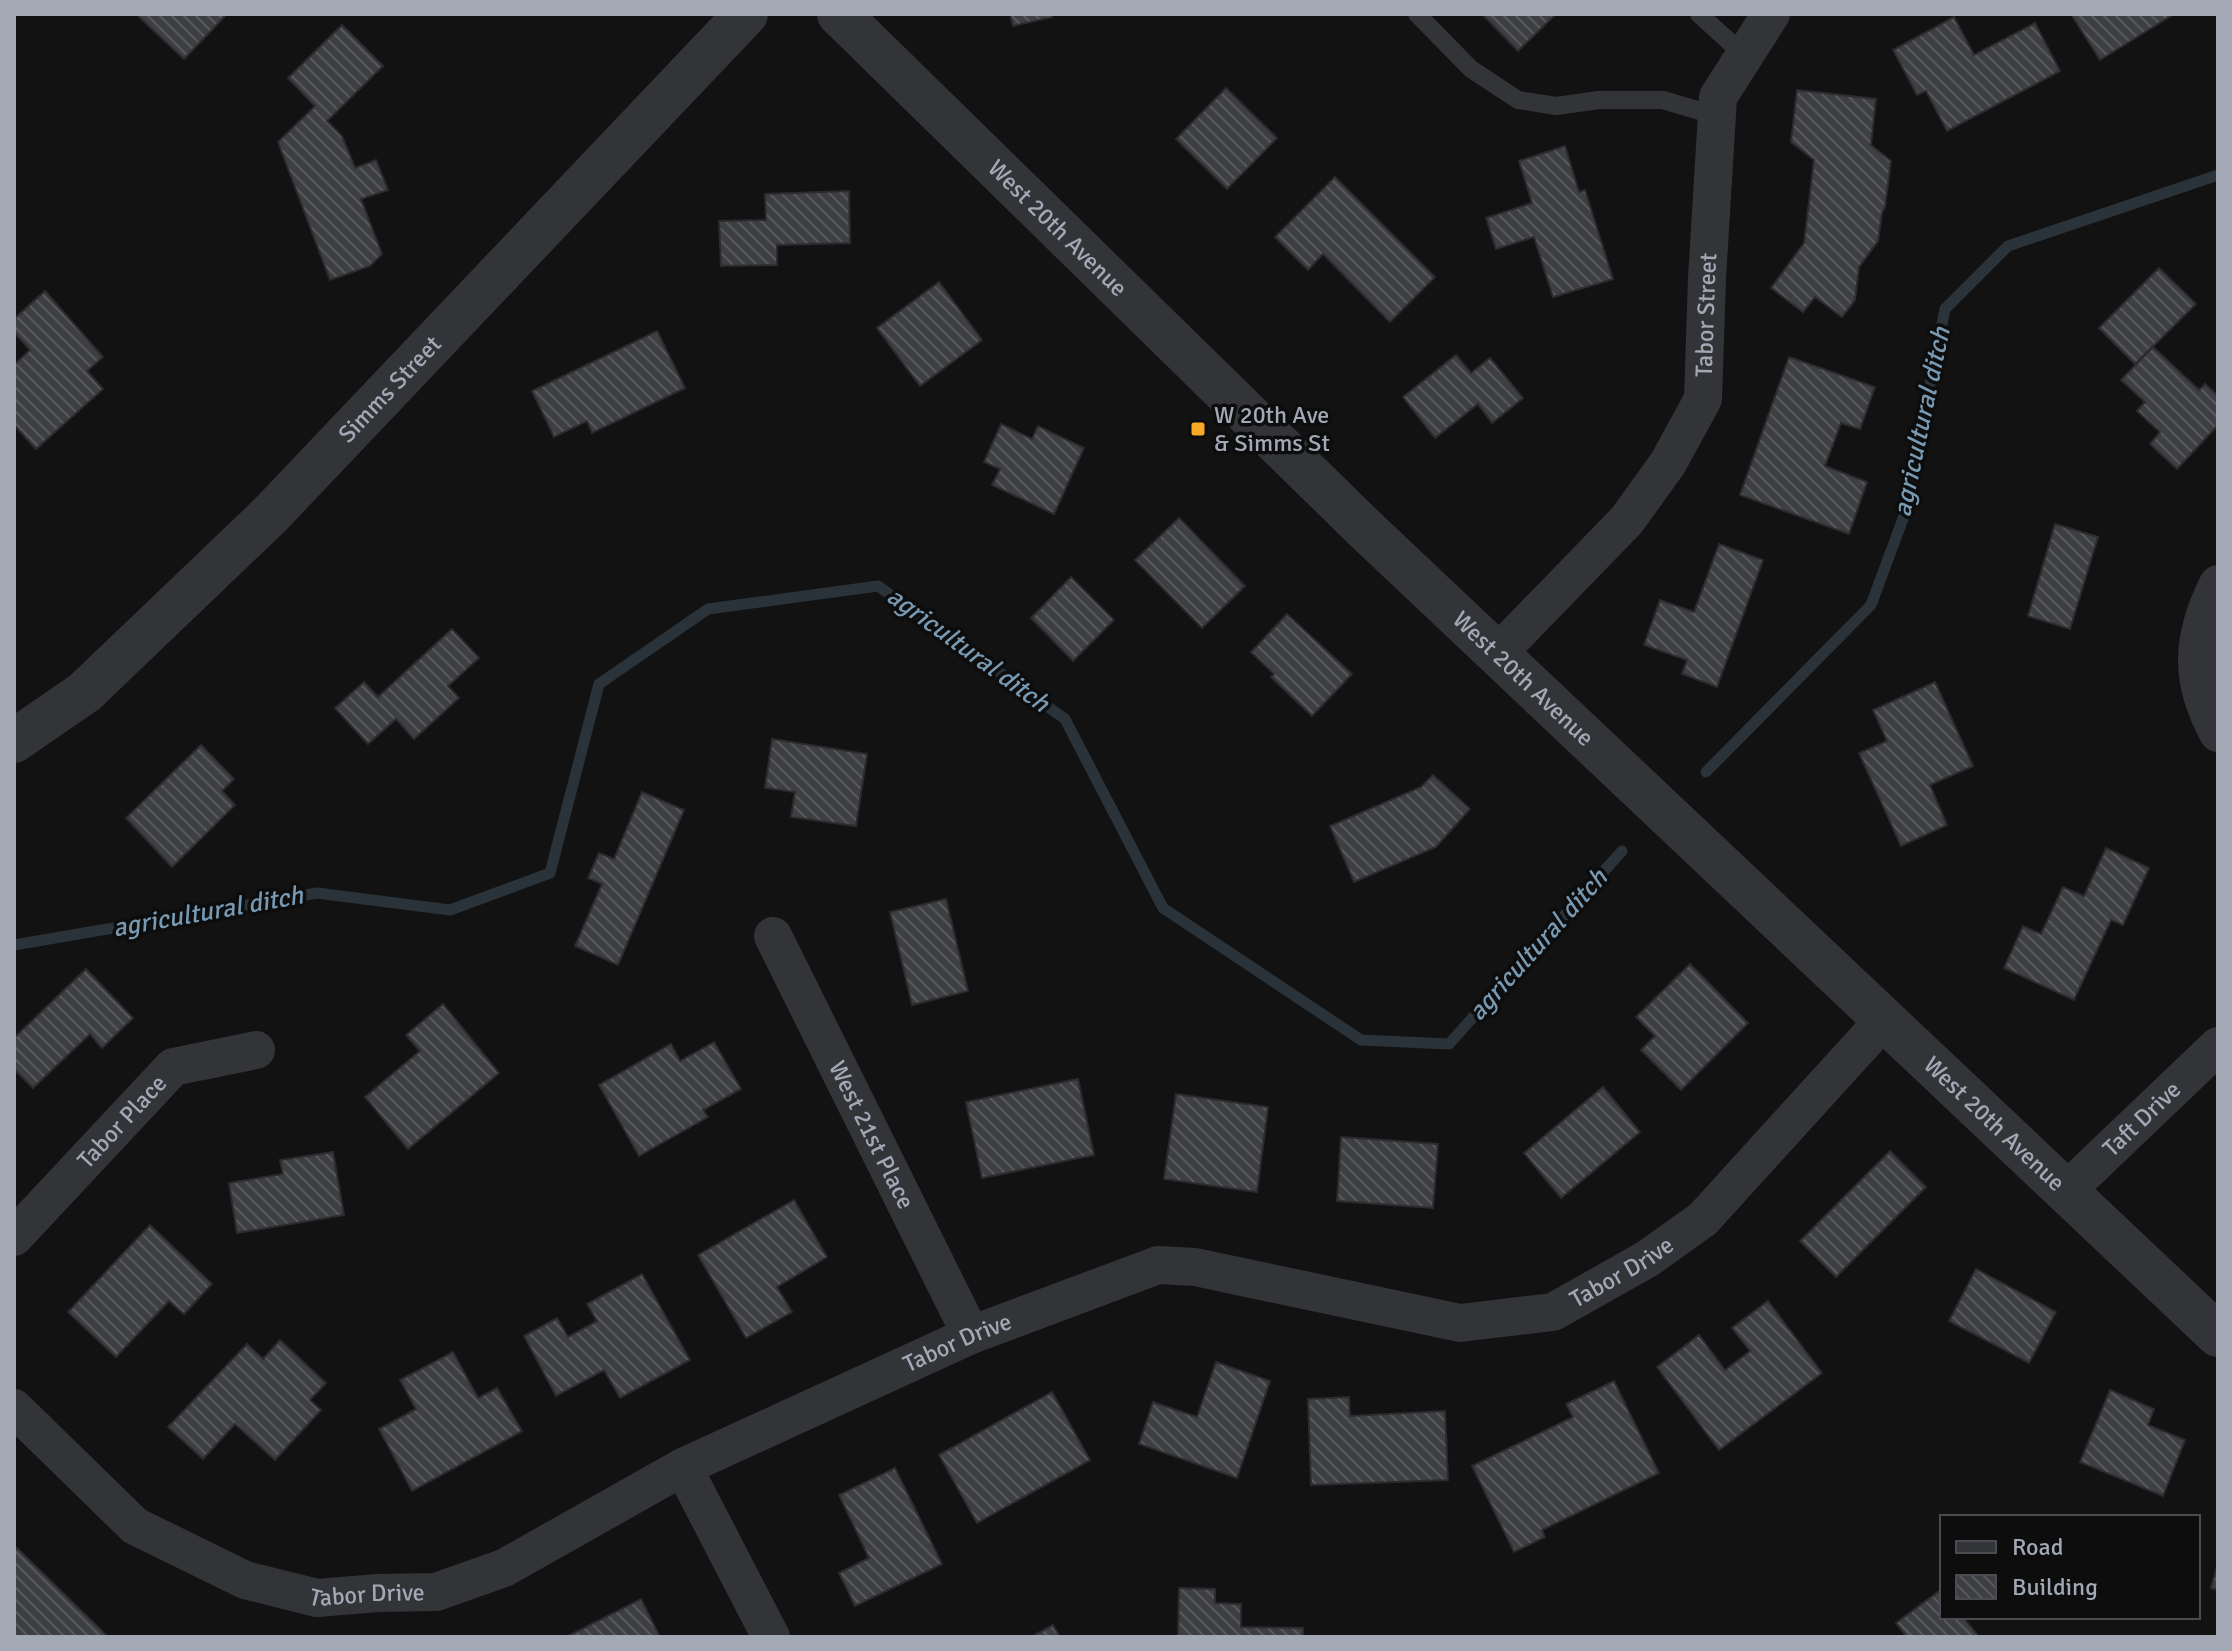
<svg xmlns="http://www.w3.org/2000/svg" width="2232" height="1651" font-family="Signika,sans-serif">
	<defs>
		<pattern id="building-back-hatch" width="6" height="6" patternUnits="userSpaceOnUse" patternTransform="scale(2)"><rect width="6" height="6" fill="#3e3f43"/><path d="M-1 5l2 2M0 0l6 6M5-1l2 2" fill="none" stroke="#57585c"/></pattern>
	</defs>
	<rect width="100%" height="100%" fill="#121213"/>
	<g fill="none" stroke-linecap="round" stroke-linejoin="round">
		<g stroke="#2a3339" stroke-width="11">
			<polyline points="1706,772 1871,605 1904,516 1945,309 2008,246 2218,175"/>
			<polyline points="14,945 317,893 450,910 550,873 599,684 708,609 878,586 1065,719 1163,908 1361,1040 1449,1044 1622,851"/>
		</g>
	</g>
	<g fill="url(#building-back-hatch)" stroke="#2c2c2f" stroke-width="2">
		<polygon points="136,14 227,14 184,59"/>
		<polygon points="1010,14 1051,14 1052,17 1013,26"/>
		<polygon points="1482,14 1556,14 1518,51"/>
		<polygon points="2071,14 2174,14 2100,60"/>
		<polygon points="1954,17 1974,55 2035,23 2060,71 1947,131 1926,91 1917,95 1893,50"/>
		<polygon points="342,25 383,66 327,121 342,136 355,168 376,160 388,190 361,199 382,254 370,266 330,280 278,142 315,106 288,78"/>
		<polygon points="1226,88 1277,138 1227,189 1176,139"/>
		<polygon points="1797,90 1876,99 1871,145 1891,161 1885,207 1882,213 1878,241 1859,267 1855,300 1842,317 1815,297 1803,312 1771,288 1804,243 1814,160 1791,142"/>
		<polygon points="1565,146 1579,192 1585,190 1613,279 1553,297 1534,237 1496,249 1486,218 1532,203 1519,161"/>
		<polygon points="1335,177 1435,277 1390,322 1323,254 1308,270 1275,237"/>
		<polygon points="849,191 850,243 777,245 777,265 721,266 719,221 766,220 765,194"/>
		<polygon points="2159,268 2196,304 2135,364 2099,328"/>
		<polygon points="939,282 982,340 920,386 877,328"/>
		<polygon points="45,291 103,357 87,371 103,389 36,449 14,425 14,365 30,350 14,332 14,319"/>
		<polygon points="657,331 685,388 592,433 587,421 554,437 532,391"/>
		<polygon points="2153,347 2199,390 2205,384 2218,396 2218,425 2177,469 2150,444 2160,432 2137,411 2145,402 2121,380"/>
		<polygon points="1456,355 1471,373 1490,358 1523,398 1492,423 1478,404 1435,438 1403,397"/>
		<polygon points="1789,357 1875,387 1860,429 1841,423 1825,466 1867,482 1849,534 1740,495"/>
		<polygon points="1001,424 1032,439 1038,426 1084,448 1054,514 992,485 1000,469 984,462"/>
		<polygon points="1179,518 1245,586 1202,628 1135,560"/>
		<polygon points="2055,524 2098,537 2070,629 2028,616"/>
		<polygon points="1719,544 1763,560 1717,687 1682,674 1687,660 1644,645 1660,600 1694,612"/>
		<polygon points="1071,577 1114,620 1073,661 1031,618"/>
		<polygon points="1287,614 1352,674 1312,716 1271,677 1274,674 1251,652"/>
		<polygon points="452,629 479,658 448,686 459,698 414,739 396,719 368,744 335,708 364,682 378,697"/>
		<polygon points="1935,682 1973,766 1930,785 1947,825 1901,846 1859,753 1887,741 1873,710"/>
		<polygon points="772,739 867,754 856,826 791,817 795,792 765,788"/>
		<polygon points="201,745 234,779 222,791 235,805 172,867 126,818"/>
		<polygon points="1433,775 1470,809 1436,847 1354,882 1330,826 1421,787"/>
		<polygon points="642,792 684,810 618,965 575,946 602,884 588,878 599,853 614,859"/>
		<polygon points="2106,848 2149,868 2123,925 2111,920 2074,1000 2004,968 2023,926 2041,934 2063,887 2084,896"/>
		<polygon points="946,899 968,991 912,1005 890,912"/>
		<polygon points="1690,964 1748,1023 1681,1090 1641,1050 1655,1036 1636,1017"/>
		<polygon points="86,969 133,1018 102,1048 90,1034 33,1088 14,1069 14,1038"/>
		<polygon points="443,1004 499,1073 408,1149 365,1097 420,1051 406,1035"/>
		<polygon points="714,1042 741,1089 703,1110 708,1117 639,1156 599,1085 671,1044 680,1061"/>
		<polygon points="1078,1079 1094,1155 982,1178 966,1102"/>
		<polygon points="1603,1087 1640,1132 1561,1198 1524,1153"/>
		<polygon points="1176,1094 1268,1107 1257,1192 1164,1179"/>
		<polygon points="1341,1137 1438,1144 1433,1208 1337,1201"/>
		<polygon points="1890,1151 1926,1187 1836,1277 1800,1241"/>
		<polygon points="333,1152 344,1215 237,1233 229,1183 283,1174 280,1160"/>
		<polygon points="794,1200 827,1257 777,1287 792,1312 746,1338 698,1255"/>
		<polygon points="150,1225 212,1284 184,1314 169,1301 116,1357 68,1312"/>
		<polygon points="1976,1269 2056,1312 2029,1363 1949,1321"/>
		<polygon points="642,1274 690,1360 620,1398 604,1370 556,1396 524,1336 557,1318 568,1337 597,1321 587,1304"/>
		<polygon points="1768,1301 1822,1373 1719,1450 1657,1367 1699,1335 1725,1370 1750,1351 1732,1328"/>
		<polygon points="280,1340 326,1383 310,1400 321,1410 275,1460 235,1424 203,1459 168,1427 247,1344 263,1359"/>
		<polygon points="453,1352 478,1398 497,1388 522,1431 412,1491 379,1429 416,1409 400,1380"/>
		<polygon points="1216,1362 1270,1381 1237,1478 1139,1444 1153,1402 1197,1417"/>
		<polygon points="1614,1381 1659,1473 1542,1530 1545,1537 1514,1552 1472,1466 1573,1417 1566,1404"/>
		<polygon points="2110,1390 2154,1409 2148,1425 2185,1440 2163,1496 2080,1462"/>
		<polygon points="1052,1392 1090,1460 977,1523 939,1455"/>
		<polygon points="1349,1397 1350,1416 1445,1411 1448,1480 1311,1485 1308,1399"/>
		<polygon points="895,1468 942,1564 855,1606 839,1573 869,1558 839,1495"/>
		<polygon points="17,1548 107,1636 106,1637 14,1637 14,1551"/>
		<polygon points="2218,1563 2218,1590 2211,1588"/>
		<polygon points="1179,1588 1215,1589 1215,1603 1241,1604 1241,1627 1303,1628 1303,1637 1178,1637"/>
		<polygon points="1942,1589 1942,1617 1963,1617 1979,1637 1907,1637 1896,1623"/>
		<polygon points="641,1599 660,1637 566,1637"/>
		<polygon points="1053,1625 1060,1637 1031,1637"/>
	</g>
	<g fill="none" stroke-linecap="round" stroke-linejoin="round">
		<g stroke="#333438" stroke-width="18">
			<polyline points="1417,14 1471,69 1518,100 1556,106 1599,100 1663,100 1717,116"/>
			<polyline points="1699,14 1744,55"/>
		</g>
		<g stroke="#333438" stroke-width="38">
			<path d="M2218,584C2191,638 2189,679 2218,733"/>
			<path id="s1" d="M1497,654L1627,520L1668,463L1703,399L1707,278L1718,97L1771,14"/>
			<path id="s2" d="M773,936L971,1335"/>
			<path id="s3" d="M2065,1192L2218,1046"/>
			<path id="s4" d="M14,1237L173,1067L256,1050"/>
			<path id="s5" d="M14,1408L135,1526L245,1580L317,1598L378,1593L436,1592L504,1568L683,1467L971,1335L1158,1265L1195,1267L1460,1323L1553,1312L1647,1259L1703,1219L1884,1020"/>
			<polyline points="683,1467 771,1637"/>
		</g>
		<g stroke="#333438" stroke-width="44">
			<path id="s6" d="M839,14L1363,527L2218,1335"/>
			<path id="s7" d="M14,741L85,692L270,515L746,14"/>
		</g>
	</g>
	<rect fill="#f8a925" stroke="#0d0d0e" stroke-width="3" x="1190" y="421" width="16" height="16" rx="4"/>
	<g text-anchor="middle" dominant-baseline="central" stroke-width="7" stroke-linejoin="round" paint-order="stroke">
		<g font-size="24" fill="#a2a9b5" stroke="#0d0d0e">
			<text stroke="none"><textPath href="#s6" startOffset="306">West 20th Avenue</textPath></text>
			<text stroke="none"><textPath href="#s1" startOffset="414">Tabor Street</textPath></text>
			<text stroke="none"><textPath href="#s7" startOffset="516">Simms Street</textPath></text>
			<text stroke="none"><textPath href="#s6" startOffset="954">West 20th Avenue</textPath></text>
			<text stroke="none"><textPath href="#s3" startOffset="106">Taft Drive</textPath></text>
			<text stroke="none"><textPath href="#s4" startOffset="158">Tabor Place</textPath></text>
			<text stroke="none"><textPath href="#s6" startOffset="1602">West 20th Avenue</textPath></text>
			<text stroke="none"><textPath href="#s2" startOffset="222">West 21st Place</textPath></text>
			<text stroke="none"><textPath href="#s5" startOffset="1760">Tabor Drive</textPath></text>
			<text stroke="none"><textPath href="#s5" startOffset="1064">Tabor Drive</textPath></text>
			<text stroke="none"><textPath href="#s5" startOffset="416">Tabor Drive</textPath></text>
		</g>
		<g font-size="24" fill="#a2a9b5" stroke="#0d0d0e" text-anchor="start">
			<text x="1214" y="415">W 20th Ave<tspan x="1214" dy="28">&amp; Simms St</tspan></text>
		</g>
		<g font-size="26" font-style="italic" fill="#7799b2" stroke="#0d0d0e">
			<text transform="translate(1922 422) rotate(-78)">agricultural ditch</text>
			<text transform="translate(968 650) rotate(36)">agricultural ditch</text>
			<text transform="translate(208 912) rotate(-10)">agricultural ditch</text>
			<text transform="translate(1538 945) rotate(-48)">agricultural ditch</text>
		</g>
	</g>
	<rect width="2232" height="1651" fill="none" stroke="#a2a9b5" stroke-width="32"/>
	<rect x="1940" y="1515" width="260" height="104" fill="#0d0d0e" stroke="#494b51" stroke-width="2"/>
	<rect x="1956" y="1541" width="40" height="12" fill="#333438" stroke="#494b51" stroke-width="2"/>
	<text x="2012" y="1555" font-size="24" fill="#a2a9b5">Road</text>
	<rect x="1956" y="1575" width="40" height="24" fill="url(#building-back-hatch)" stroke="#494b51" stroke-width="2"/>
	<text x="2012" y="1595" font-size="24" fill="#a2a9b5">Building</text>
</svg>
